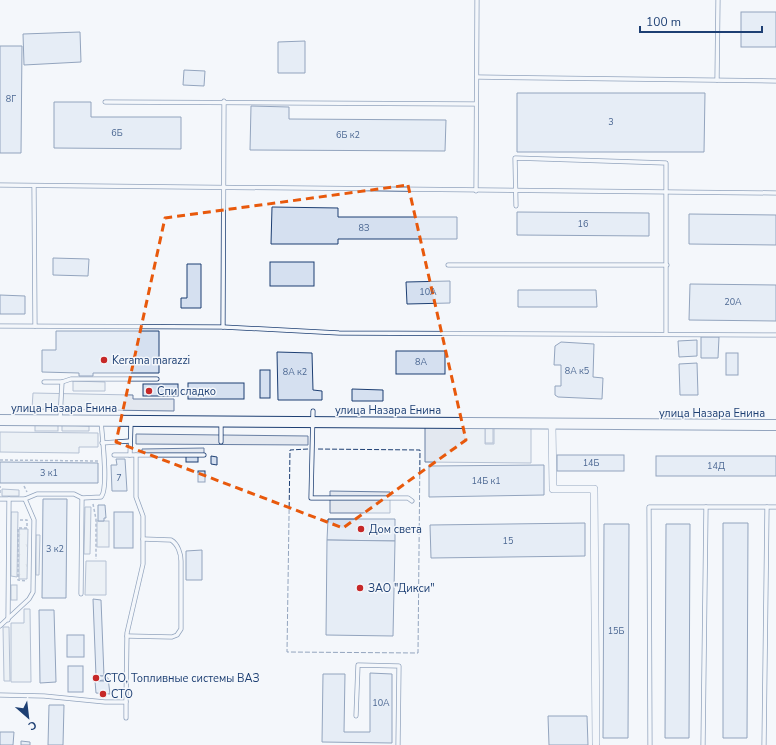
<svg xmlns="http://www.w3.org/2000/svg" width="776" height="745" font-family="'Nunito Sans',sans-serif">
	<defs>
		<pattern id="park-tufts" width="24" height="20" patternUnits="userSpaceOnUse"><rect width="24" height="20" fill="#e3e9f0"/><path d="M3 7l-1-3M5 7V3M7 7l1-3M15 17l-1-3M17 17v-4M19 17l1-3" fill="none" stroke="#c2c9d1"/></pattern>
	</defs>
	<rect width="100%" height="100%" fill="#f4f7fb"/>
	<g fill="#e3e9f0" stroke="#687fa3">
		<rect x="485" y="427" width="8" height="16"/>
		<rect x="97" y="521" width="12" height="26"/>
		<polygon points="86,561 106,561 106,595 85,595"/>
	</g>
	<polygon fill="url(#park-tufts)" stroke="#687fa3" points="19,529 28,529 27,579 19,579"/>
	<g fill="#e3e8f0" stroke="#687fa3">
		<polygon points="73,381 105,382 105,391 73,391"/>
		<polygon points="33,393 133,395 133,399 174,399 174,411 32,409"/>
		<rect x="35" y="425" width="23" height="6"/>
		<polygon points="62,425 89,426 89,431 62,431"/>
		<polygon points="425,426 485,427 485,444 494,444 494,427 531,427 531,463 425,462"/>
		<polygon points="0,432 98,433 98,447 79,447 79,453 0,452"/>
		<polygon points="136,434 308,436 308,445 136,444"/>
		<polygon points="204,448 204,454 142,454 142,449"/>
		<polygon points="2,489 19,490 19,496 2,496"/>
		<polygon points="330,491 390,492 390,513 330,513"/>
		<polygon points="85,507 91,507 90,554 84,554"/>
		<polygon points="11,512 18,512 17,577 11,576"/>
		<polygon points="36,535 40,535 39,575 36,575"/>
		<rect x="11" y="585" width="6" height="15"/>
		<polygon points="24,609 30,609 31,682 11,682 11,623 24,623"/>
		<polygon points="3,627 9,627 10,681 4,681"/>
	</g>
	<g fill="#d5e0f0" stroke="#1d3f73">
		<rect x="741" y="12" width="35" height="35"/>
		<polygon points="80,32 81,62 24,65 23,34"/>
		<polygon points="305,41 305,73 278,73 278,42"/>
		<polygon points="0,46 22,46 21,153 0,153"/>
		<polygon points="184,70 205,71 204,86 183,85"/>
		<polygon points="517,93 705,93 704,152 517,152"/>
		<polygon points="54,102 91,102 91,117 181,117 181,149 54,148"/>
		<polygon points="251,106 289,107 289,119 446,120 445,151 250,150"/>
		<polygon points="272,207 338,208 338,217 457,217 457,239 338,239 338,244 271,244"/>
		<polygon points="517,212 649,213 649,236 517,235"/>
		<polygon points="689,214 776,215 776,245 689,244"/>
		<polygon points="53,258 89,259 88,276 53,275"/>
		<rect x="270" y="262" width="44" height="24"/>
		<polygon points="187,264 201,264 201,308 181,308 181,298 187,298"/>
		<polygon points="450,281 450,303 407,304 406,282"/>
		<polygon points="690,284 776,285 776,321 689,320"/>
		<polygon points="518,290 596,290 597,307 518,307"/>
		<polygon points="0,295 25,296 25,314 0,314"/>
		<polygon points="56,331 159,331 159,373 93,373 93,376 79,376 79,373 42,372 42,350 56,350"/>
		<polygon points="701,337 719,337 718,358 701,358"/>
		<polygon points="697,340 697,356 679,357 678,341"/>
		<polygon points="561,342 594,344 593,377 603,378 602,399 558,397 555,395 555,386 561,386 561,365 554,365 555,346"/>
		<rect x="396" y="351" width="49" height="23"/>
		<polygon points="277,352 312,353 313,390 322,391 322,400 278,400"/>
		<rect x="726" y="353" width="12" height="22"/>
		<polygon points="697,363 698,395 680,395 679,364"/>
		<rect x="260" y="370" width="10" height="28"/>
		<rect x="188" y="383" width="56" height="16"/>
		<rect x="143" y="384" width="35" height="12"/>
		<polygon points="352,389 383,390 383,401 352,401"/>
		<rect x="557" y="455" width="67" height="16"/>
		<rect x="186" y="456" width="12" height="6"/>
		<polygon points="211,456 217,457 217,465 211,464"/>
		<rect x="656" y="456" width="120" height="20"/>
		<polygon points="116,459 125,459 127,491 112,491 111,465 117,465"/>
		<polygon points="0,462 98,463 98,483 0,483"/>
		<polygon points="544,465 544,495 429,497 429,466"/>
		<rect x="198" y="471" width="7" height="11"/>
		<polygon points="43,499 67,499 66,598 42,598"/>
		<polygon points="98,505 105,505 106,518 104,518 104,521 98,521"/>
		<rect x="114" y="512" width="19" height="36"/>
		<polygon points="328,519 395,519 395,541 327,540"/>
		<polygon points="585,523 585,556 431,558 430,525"/>
		<polygon points="723,523 748,523 747,738 723,738"/>
		<polygon points="604,524 629,524 628,738 603,738"/>
		<polygon points="666,524 690,524 689,738 665,738"/>
		<polygon points="327,540 395,541 393,636 326,635"/>
		<polygon points="202,550 202,580 186,580 186,551"/>
		<polygon points="93,599 101,600 104,676 96,676"/>
		<polygon points="39,610 54,610 56,682 40,683"/>
		<rect x="67" y="635" width="17" height="22"/>
		<rect x="68" y="666" width="15" height="26"/>
		<polygon points="370,673 392,674 392,743 322,742 323,674 345,674 344,732 370,732"/>
		<polygon points="96,676 104,676 104,680 96,681"/>
		<polygon points="104,677 108,678 110,694 96,693 95,681 104,681"/>
		<polygon points="49,705 64,705 63,745 48,745"/>
		<polygon points="548,716 587,716 588,745 549,745"/>
		<polygon points="0,732 14,732 13,745 0,745"/>
		<polygon points="21,741 30,742 30,745 21,745"/>
	</g>
	<g fill="none" stroke-linecap="round" stroke-linejoin="round">
		<g stroke="#1d3f73" stroke-width="5">
			<g id="service">
				<polyline points="477,77 776,81"/>
				<polyline points="717,80 718,0"/>
				<polyline points="105,102 476,104"/>
				<polyline points="0,185 776,193"/>
				<polyline points="34,186 35,326"/>
				<polyline points="476,191 477,0"/>
				<polyline points="516,206 515,158 666,163 666,334"/>
				<polyline points="448,265 667,265"/>
				<polyline points="0,326 223,327 339,333 776,335"/>
				<polyline points="223,327 224,101"/>
				<polyline points="44,382 62,382"/>
				<polyline points="313,411 311,498 408,498 412,501"/>
				<polyline points="60,419 62,382 71,379 157,379"/>
				<polyline points="131,422 130,455 204,455"/>
				<polyline points="221,442 221,422"/>
				<polyline points="102,443 130,441"/>
				<polyline points="114,455 130,455"/>
				<path d="M0,499H25L37,494H74L82,498L101,497C109,489 102,435 101,421"/>
				<polyline points="81,594 82,498"/>
				<polyline points="8,620 9,499"/>
				<polyline points="0,626 29,599 33,592 34,520 25,499"/>
				<path d="M127,636L172,637L177,635L181,629V561C181,554 178,544 171,540L143,539"/>
				<polyline points="0,695 44,696 105,702 126,702 127,633 143,564 143,516 136,497 136,455"/>
				<polyline points="356,716 358,665 399,666 398,745"/>
				<polyline points="126,718 126,702"/>
				<polyline points="650,745 649,507 706,507"/>
				<polyline points="703,745 706,507 776,507"/>
				<polyline points="764,745 767,507"/>
			</g>
		</g>
		<g stroke="#1d3f73" stroke-width="8">
			<polyline id="minor" points="552,424 553,489 594,489 596,743"/>
		</g>
		<g stroke="#1d3f73" stroke-width="12">
			<polyline id="secondary" points="0,420 776,425"/>
		</g>
		<g stroke="#5e769c" stroke-width="1.5" stroke-dasharray="3 2" stroke-linecap="butt">
			<polyline points="0,460 100,461"/>
			<polyline points="24,486 27,492"/>
			<polyline points="0,493 0,486"/>
			<polyline points="93,504 96,519 96,559"/>
			<polyline points="20,520 27,520 27,528 18,528 18,580 27,581"/>
		</g>
		<use href="#service" stroke="#f4f7fb" stroke-width="3.5"/>
		<use href="#minor" stroke="#f4f7fb" stroke-width="7"/>
		<use href="#secondary" stroke="#f4f7fb" stroke-width="10"/>
		<polyline stroke="#1d3f73" stroke-width="1" stroke-dasharray="5 2" stroke-linecap="butt" points="308,449 290,450 287,652 418,653 420,450 316,449"/>
	</g>
	<path d="M0 0H776V745H0ZM408,185L466,440L343,528L116,442L165,218Z" fill="#f4f7fb" fill-opacity=".55" fill-rule="evenodd"/>
	<path fill="none" stroke="#e8590c" stroke-width="3" stroke-dasharray="8 5" stroke-linejoin="round" d="M408,185L466,440L343,528L116,442L165,218Z"/>
	<g fill="#c62828" stroke="#f4f7fb" stroke-width="1.5">
		<circle cx="104" cy="360" r="4"/>
		<circle cx="149" cy="391" r="4"/>
		<circle cx="361" cy="529" r="4"/>
		<circle cx="360" cy="588" r="4"/>
		<circle cx="96" cy="678" r="4"/>
		<circle cx="103" cy="694" r="4"/>
	</g>
	<g text-anchor="middle" dominant-baseline="central" stroke-width="3" stroke-linejoin="round" paint-order="stroke">
		<g font-size="9" fill="#4b6792">
			<text x="11" y="99">8Г</text>
			<text x="611" y="122">3</text>
			<text x="117" y="133">6Б</text>
			<text x="348" y="135">6Б к2</text>
			<text x="583" y="224">16</text>
			<text x="364" y="228">8З</text>
			<text x="428" y="292">10А</text>
			<text x="733" y="302">20А</text>
			<text x="421" y="362">8А</text>
			<text x="577" y="371">8А к5</text>
			<text x="295" y="372">8А к2</text>
			<text x="591" y="463">14Б</text>
			<text x="716" y="466">14Д</text>
			<text x="49" y="473">3 к1</text>
			<text x="119" y="478">7</text>
			<text x="486" y="481">14Б к1</text>
			<text x="508" y="541">15</text>
			<text x="55" y="549">3 к2</text>
			<text x="616" y="631">15Б</text>
			<text x="381" y="703">10А</text>
		</g>
		<g font-size="11" fill="#1d3f73" stroke="#f4f7fb" text-anchor="start">
			<text x="112" y="360">Kerama marazzi</text>
			<text x="157" y="391">Спи сладко</text>
			<text x="369" y="529">Дом света</text>
			<text x="368" y="588">ЗАО "Дикси"</text>
			<text x="104" y="678">СТО, Топливные системы ВАЗ</text>
			<text x="111" y="694">СТО</text>
		</g>
		<g font-size="11" fill="#1d3f73" stroke="#f4f7fb">
			<text x="64" y="408">улица Назара Енина</text>
			<text x="388" y="410">улица Назара Енина</text>
			<text x="712" y="413">улица Назара Енина</text>
		</g>
	</g>
	<g transform="translate(28 717) rotate(152)" stroke="#f4f7fb" stroke-width="3" paint-order="stroke">
	<path d="M0-3L7 15L0 10L-7 15Z" fill="#1d3f73"/>
	<text y="-6" font-size="11" font-weight="bold" text-anchor="middle" fill="#1d3f73">С</text>
	</g>
	<path d="M640 26v6h122v-6" fill="none" stroke="#1d3f73" stroke-width="2"/>
	<text x="646" y="26" font-size="12" fill="#1d3f73" stroke="#f4f7fb" stroke-width="3" paint-order="stroke">100 m</text>
</svg>
